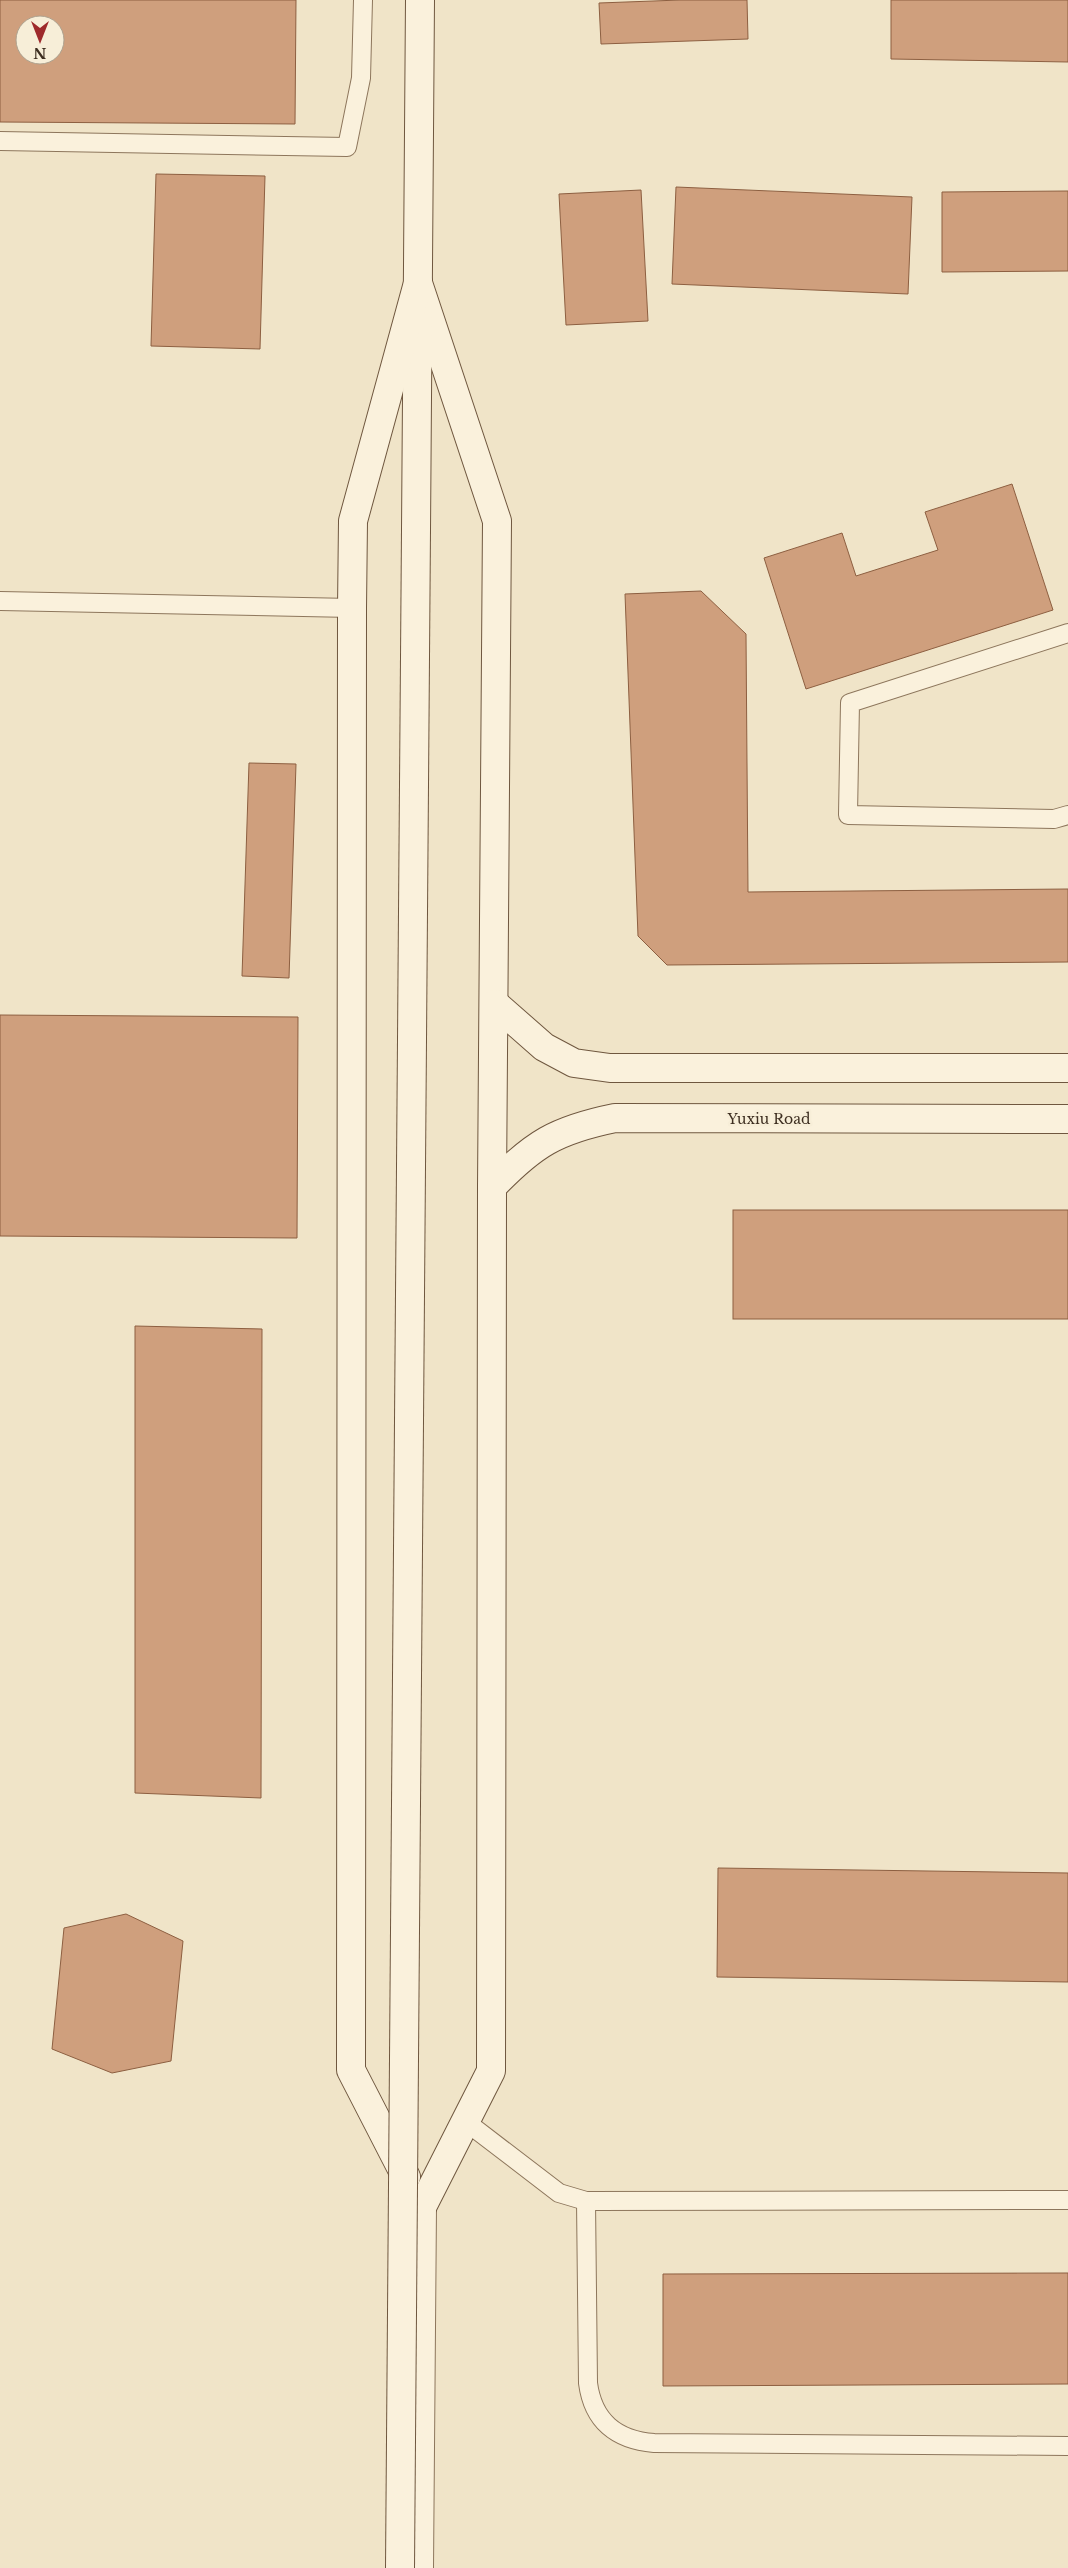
<svg xmlns="http://www.w3.org/2000/svg" width="1068" height="2568" font-family="'Libre Baskerville',serif">
	<rect width="100%" height="100%" fill="#f0e4c8"/>
	<g fill="#cf9f7d" stroke="#8d5f41" fill-rule="evenodd">
		<path d="M0,0H296L295,124L0,122ZM25,25H55V55H25Z"/>
		<polygon points="680,0 747,0 748,39 601,44 599,3"/>
		<polygon points="891,0 1068,0 1068,62 891,59"/>
		<polygon points="156,174 265,176 260,349 151,346"/>
		<polygon points="676,187 912,197 908,294 672,284"/>
		<polygon points="641,190 648,321 566,325 559,194"/>
		<polygon points="1068,191 1068,271 942,272 942,192"/>
		<polygon points="1012,484 1053,610 806,689 764,558 842,533 856,576 938,550 925,512"/>
		<polygon points="701,591 746,634 748,892 1068,889 1068,962 667,965 638,936 625,594"/>
		<polygon points="249,763 296,764 289,978 242,976"/>
		<polygon points="0,1015 298,1017 297,1238 0,1236"/>
		<rect x="733" y="1210" width="335" height="109"/>
		<polygon points="135,1326 262,1329 261,1798 135,1793"/>
		<polygon points="718,1868 1068,1873 1068,1982 717,1977"/>
		<polygon points="126,1914 183,1941 171,2061 112,2073 52,2049 64,1928"/>
		<polygon points="1068,2273 1068,2384 663,2386 663,2274"/>
	</g>
	<g fill="none" stroke-linecap="round" stroke-linejoin="round">
		<g stroke="#8d765c" stroke-width="20">
			<g id="lane">
				<polyline points="0,141 347,147 361,78 363,0"/>
				<polyline points="0,601 352,608"/>
				<polyline points="1068,633 850,703 848,815 1054,819 1068,815"/>
				<polyline points="465,2121 559,2193 586,2201 1068,2200"/>
				<path d="M586,2201L588,2383C593,2421 616,2440 654,2443L1068,2446"/>
			</g>
		</g>
		<g stroke="#8d765c" stroke-width="30">
			<polyline id="street" points="419,2568 422,2207"/>
		</g>
		<g stroke="#6f573f" stroke-width="30">
			<g id="secondary">
				<polyline points="418,283 497,521 492,1187 491,2071 422,2207"/>
				<polyline points="416,530 420,0"/>
				<polyline points="495,1004 544,1047 574,1063 610,1068 1068,1068"/>
				<path d="M492,1187C533,1144 556,1130 615,1118L1068,1119"/>
				<polyline points="406,2177 351,2070 352,608 353,521 418,283"/>
			</g>
		</g>
		<use href="#lane" stroke="#faf1dc" stroke-width="18"/>
		<use href="#street" stroke="#faf1dc" stroke-width="28"/>
		<use href="#secondary" stroke="#faf1dc" stroke-width="28"/>
		<g stroke="#6f573f" stroke-width="30" stroke-linecap="butt">
			<polyline id="secondary-bridge" points="400,2568 416,530"/>
		</g>
		<use href="#secondary-bridge" stroke="#faf1dc" stroke-width="28"/>
	</g>
	<g text-anchor="middle" dominant-baseline="central" stroke-width="5" stroke-linejoin="round" paint-order="stroke">
		<g font-size="14" fill="#3d2e20" stroke="#f7eed8">
			<text x="769" y="1119">Yuxiu Road</text>
		</g>
	</g>
	<g transform="translate(40 40) rotate(180)"><circle r="24" fill="#f7eed8" stroke="#ada18e"/>
	<path d="M0-4L9 19L0 12L-9 19Z" fill="#9e2a2b"/>
	<text y="-8" font-size="14" font-weight="bold" text-anchor="middle" fill="#3d2e20">N</text>
	</g>
</svg>
